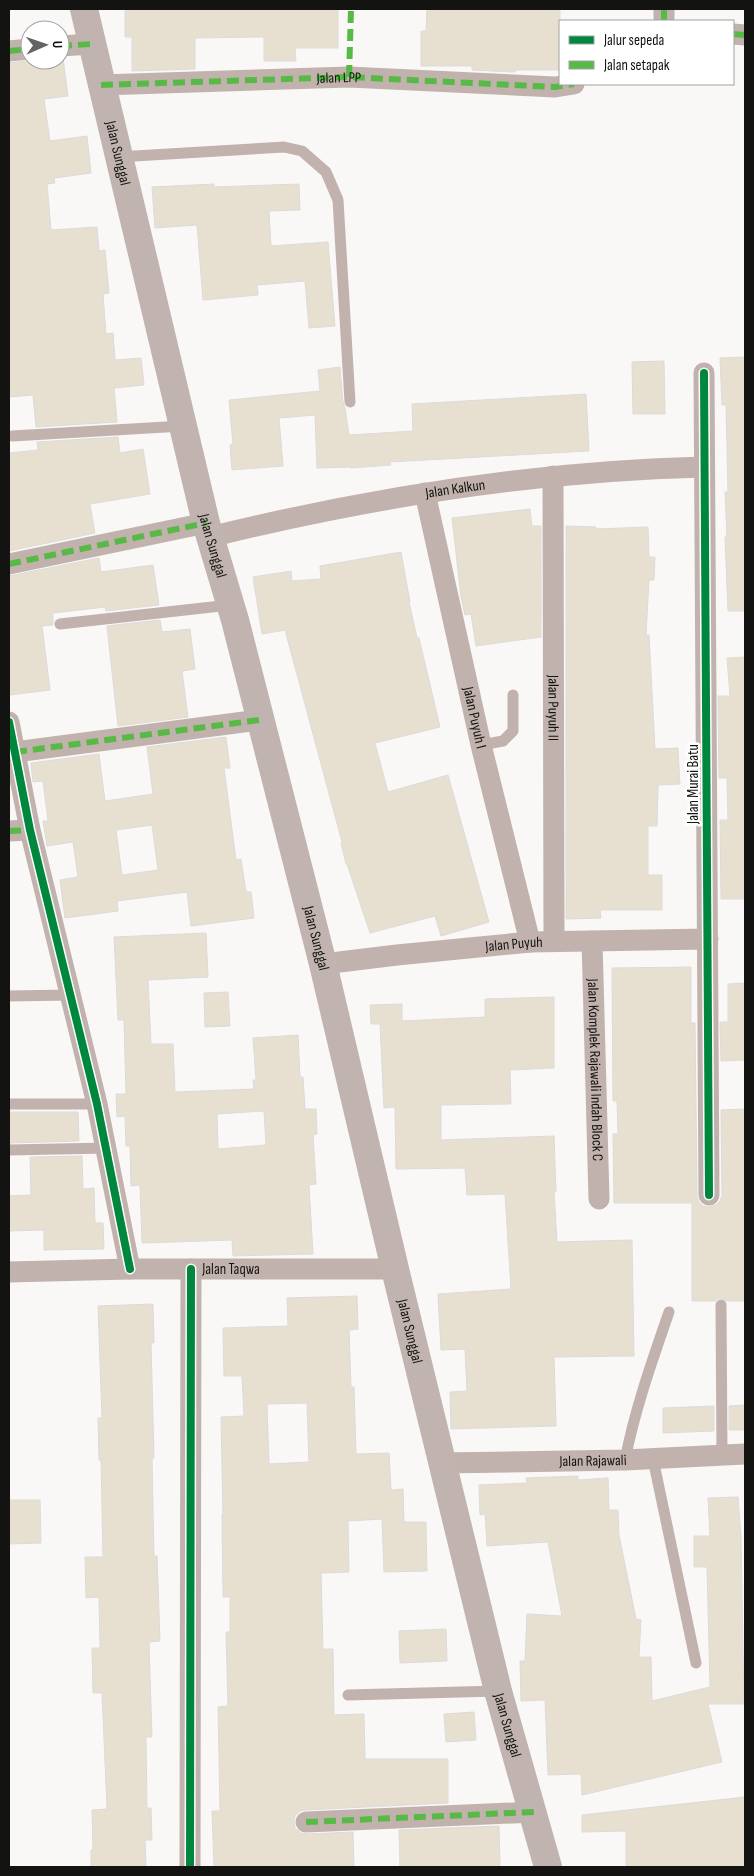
<svg xmlns="http://www.w3.org/2000/svg" width="754" height="1876" font-family="'Sofia Sans Condensed',sans-serif">
	<rect width="100%" height="100%" fill="#f9f8f7"/>
	<g fill="#e7e0d0" stroke="#dcdbda" fill-rule="evenodd">
		<polygon points="125,9 338,9 338,48 295,48 296,61 264,61 264,37 195,38 195,69 132,71 132,37 125,37"/>
		<polygon points="427,9 560,9 560,70 515,70 515,72 512,72 472,70 472,66 421,66 421,31 426,31"/>
		<polygon points="60,58 63,58 68,96 44,99 50,141 87,136 91,173 54,178 55,183 47,184 51,230 97,227 99,251 105,250 109,293 103,294 106,334 113,333 115,360 141,358 144,385 114,388 117,422 36,427 33,395 9,397 9,63 35,60 60,60"/>
		<polygon points="214,184 214,187 299,184 300,210 269,211 271,246 328,242 335,326 309,328 305,281 257,285 258,295 203,300 197,225 155,228 152,187"/>
		<polygon points="745,357 745,611 728,611 725,537 727,537 725,492 728,492 726,405 722,405 720,358"/>
		<polygon points="664,361 665,414 633,414 632,362"/>
		<polygon points="340,367 343,402 345,408 349,435 413,431 412,404 586,394 589,451 390,462 391,465 351,468 351,467 317,468 315,415 279,418 283,466 232,470 230,445 233,444 229,400 320,391 318,370"/>
		<polygon points="118,437 120,453 143,449 150,494 90,504 95,533 9,551 9,453 38,450 37,442"/>
		<polygon points="530,509 532,526 541,526 541,637 476,646 471,614 465,615 461,597 452,518"/>
		<polygon points="566,526 596,527 596,529 648,527 649,557 655,557 654,580 649,580 646,635 649,635 655,749 678,748 680,784 658,785 657,826 648,826 648,875 662,875 662,910 600,910 601,918 566,919"/>
		<polygon points="401,552 410,602 409,602 417,638 419,638 440,727 375,743 388,792 448,775 489,922 441,936 435,916 370,933 347,864 346,864 341,843 342,842 285,630 262,634 253,577 291,571 292,581 321,579 320,566"/>
		<polygon points="99,558 101,572 153,565 159,605 106,611 105,607 53,613 53,625 42,626 50,690 9,695 9,576"/>
		<polygon points="160,620 162,632 190,629 195,669 182,671 188,717 118,726 107,626"/>
		<polygon points="745,657 745,899 721,899 720,820 728,820 727,778 719,778 718,696 730,696 727,658"/>
		<path d="M226,737L230,768H224L236,860L241,859L246,892H251L254,918L191,926L187,892L117,901L118,911L65,918L60,880L78,877L73,842L47,846L43,821H48L43,781L33,782L31,763L99,754L105,801L153,794L147,747ZM152,825L158,870L122,875L116,830Z"/>
		<path d="M206,933L208,977L148,980L151,1044H173L175,1092L254,1089L253,1080H256L253,1038L298,1035L300,1077H303L305,1109H316L317,1134L313,1135L316,1184L309,1185L313,1254L233,1256L232,1240L142,1243L140,1185L131,1186L130,1146H126L125,1116L117,1117L116,1094H126L124,1020H118L114,937ZM264,1111L266,1145L218,1149L217,1114Z"/>
		<polygon points="691,967 691,1023 695,1023 697,1196 699,1202 703,1206 709,1207 716,1205 720,1201 722,1195 721,1110 745,1109 745,1301 727,1301 720,1298 715,1301 692,1301 692,1203 614,1203 613,1134 618,1134 617,1101 613,1101 612,968"/>
		<polygon points="745,983 745,1060 721,1061 720,1022 728,1022 728,984"/>
		<polygon points="228,992 230,1026 205,1027 204,993"/>
		<polygon points="554,997 554,1068 510,1070 511,1104 441,1105 441,1140 554,1136 556,1192 554,1192 557,1242 632,1240 634,1356 554,1357 556,1426 451,1429 450,1392 467,1391 465,1349 441,1350 438,1294 511,1289 505,1194 467,1195 465,1168 396,1169 395,1107 384,1108 380,1024 371,1024 370,1005 402,1004 402,1021 485,1017 485,999"/>
		<polygon points="9,1112 78,1112 79,1141 9,1143"/>
		<polygon points="82,1156 83,1189 94,1188 95,1223 103,1223 104,1249 44,1250 44,1230 9,1231 9,1196 31,1195 30,1157"/>
		<path d="M357,1296L358,1329L349,1330L351,1387H354L356,1454L389,1453L391,1490L403,1489L404,1522H426L427,1571L384,1572L382,1519L348,1521L349,1572L321,1573L323,1649H333L334,1715L364,1714L365,1759H448V1803L305,1810L300,1811L295,1816L294,1822L295,1828L301,1833L307,1834L353,1832L354,1866L214,1867L212,1811H220L218,1707L228,1706L226,1632H230V1597H223L222,1514H223L221,1417L244,1416L242,1376H224L223,1328L288,1326L287,1298ZM307,1403L309,1462L269,1464L267,1404Z"/>
		<polygon points="153,1304 154,1343 151,1343 154,1458 152,1458 153,1509 154,1556 157,1556 160,1641 149,1642 152,1737 146,1737 147,1808 151,1808 152,1840 145,1840 146,1867 91,1867 91,1850 93,1850 92,1810 107,1809 102,1693 93,1693 92,1648 100,1648 99,1597 86,1598 85,1557 103,1557 101,1460 99,1460 98,1418 102,1418 98,1306"/>
		<polygon points="745,1405 745,1430 729,1430 729,1406"/>
		<polygon points="714,1406 714,1431 663,1433 663,1408"/>
		<polygon points="578,1476 578,1480 608,1478 609,1510 618,1510 619,1535 636,1619 641,1620 639,1657 651,1657 652,1701 710,1687 707,1567 694,1567 694,1536 710,1536 708,1498 738,1497 741,1536 744,1704 708,1704 722,1762 582,1795 581,1774 548,1775 545,1700 521,1701 520,1661 525,1661 527,1614 562,1616 548,1542 487,1546 485,1514 480,1515 479,1485 527,1483 526,1478"/>
		<polygon points="9,1500 40,1500 41,1543 9,1544"/>
		<polygon points="446,1629 447,1661 400,1663 399,1631"/>
		<polygon points="474,1712 476,1740 446,1742 444,1714"/>
		<polygon points="745,1797 745,1867 626,1867 626,1831 582,1832 582,1815"/>
		<polygon points="499,1826 500,1867 400,1867 399,1830"/>
	</g>
	<g fill="none" stroke-linecap="round" stroke-linejoin="round">
		<g stroke="#c2b2ad" stroke-width="11">
			<polyline points="118,157 284,147 302,151 326,172 338,200 350,402"/>
			<polyline points="12,436 183,426"/>
			<polyline points="60,624 230,605"/>
			<polyline points="481,745 503,741 513,731 513,695"/>
			<polyline points="9,996 70,995"/>
			<polyline points="9,1104 97,1104"/>
			<polyline points="9,1150 107,1148"/>
			<polyline points="721,1305 722,1455"/>
			<polyline points="653,1459 696,1663"/>
			<path d="M625,1460C635,1409 652,1361 669,1312"/>
			<polyline points="348,1695 498,1691"/>
		</g>
		<g stroke="#c2b2ad" stroke-width="21">
			<polyline points="664,21 664,9"/>
			<polyline points="733,34 745,35"/>
			<polyline points="60,46 92,44"/>
			<polyline points="9,51 30,49"/>
			<path id="s1" d="M101,85L349,77L555,87L574,84"/>
			<polyline points="704,373 709,1195"/>
			<path id="s2" d="M553,476L554,941"/>
			<path id="s3" d="M425,493L481,745L530,942"/>
			<path id="s4" d="M210,537C372,497 538,471 704,467"/>
			<polyline points="9,564 206,523"/>
			<polyline points="9,722 30,830 97,1104 130,1269"/>
			<polyline points="15,752 259,720"/>
			<polyline points="9,831 30,830"/>
			<path id="s5" d="M592,941L599,1199"/>
			<path id="s6" d="M323,964L397,955L530,942L708,939"/>
			<path id="s7" d="M9,1272L130,1269H395"/>
			<path id="s8" d="M442,1463L625,1460L745,1454"/>
			<polyline points="306,1822 534,1812"/>
			<polyline points="190,1867 191,1269"/>
		</g>
		<path stroke="#c1b4b0" stroke-width="28" id="s9" d="M84,9L206,523L235,620L323,964L395,1269L498,1691L548,1867"/>
		<g stroke="#58b947" stroke-width="6" stroke-dasharray="12 6" stroke-linecap="butt">
			<polyline points="664,21 664,9"/>
			<polyline points="733,34 745,35"/>
			<polyline points="60,46 92,44"/>
			<polyline points="9,51 30,49"/>
			<polyline points="349,77 351,9"/>
			<polyline points="101,85 349,77 555,87 574,84"/>
			<polyline points="9,564 206,523"/>
			<polyline points="15,752 259,720"/>
			<polyline points="9,831 30,830"/>
			<polyline points="306,1822 534,1812"/>
		</g>
		<g stroke="#fff" stroke-width="11">
			<g id="cycleway">
				<polyline points="704,373 709,1195"/>
				<polyline points="9,722 30,830 97,1104 130,1269"/>
				<polyline points="190,1867 191,1269"/>
			</g>
		</g>
		<use href="#cycleway" stroke="#00873e" stroke-width="8"/>
	</g>
	<g text-anchor="middle" dominant-baseline="central" stroke-width="5" stroke-linejoin="round" paint-order="stroke">
		<g font-size="15" fill="#131311" stroke="#fff">
			<text stroke="none"><textPath href="#s1" startOffset="238">Jalan LPP</textPath></text>
			<text stroke="none"><textPath href="#s9" startOffset="148">Jalan Sunggal</textPath></text>
			<text stroke="none"><textPath href="#s4" startOffset="250">Jalan Kalkun</textPath></text>
			<text stroke="none"><textPath href="#s9" startOffset="552">Jalan Sunggal</textPath></text>
			<text stroke="none"><textPath href="#s2" startOffset="232">Jalan Puyuh II</textPath></text>
			<text stroke="none"><textPath href="#s3" startOffset="230">Jalan Puyuh I</textPath></text>
			<text transform="translate(693 784) rotate(-90)">Jalan Murai Batu</text>
			<text stroke="none"><textPath href="#s9" startOffset="958">Jalan Sunggal</textPath></text>
			<text stroke="none"><textPath href="#s6" startOffset="192">Jalan Puyuh</textPath></text>
			<text stroke="none"><textPath href="#s5" startOffset="129">Jalan Komplek Rajawali Indah Block C</textPath></text>
			<text stroke="none"><textPath href="#s7" startOffset="222">Jalan Taqwa</textPath></text>
			<text stroke="none"><textPath href="#s9" startOffset="1362">Jalan Sunggal</textPath></text>
			<text stroke="none"><textPath href="#s8" startOffset="151">Jalan Rajawali</textPath></text>
			<text stroke="none"><textPath href="#s9" startOffset="1768">Jalan Sunggal</textPath></text>
		</g>
	</g>
	<rect width="754" height="1876" fill="none" stroke="#131311" stroke-width="20"/>
	<rect x="559" y="20" width="175" height="65" fill="#ffffff" stroke="#a1a1a0"/>
	<rect x="569" y="36" width="25" height="8" fill="#00873e" stroke="#a1a1a0"/>
	<text x="604" y="45" font-size="15" fill="#131311">Jalur sepeda</text>
	<rect x="569" y="61" width="25" height="8" fill="#58b947" stroke="#a1a1a0"/>
	<text x="604" y="70" font-size="15" fill="#131311">Jalan setapak</text>
	<g transform="translate(45 45) rotate(88)"><circle r="24" fill="#ffffff" stroke="#a1a1a0"/>
	<path d="M0-4L9 19L0 12L-9 19Z" fill="#646362"/>
	<text y="-8" font-size="14" font-weight="bold" text-anchor="middle" fill="#131311">U</text>
	</g>
</svg>
